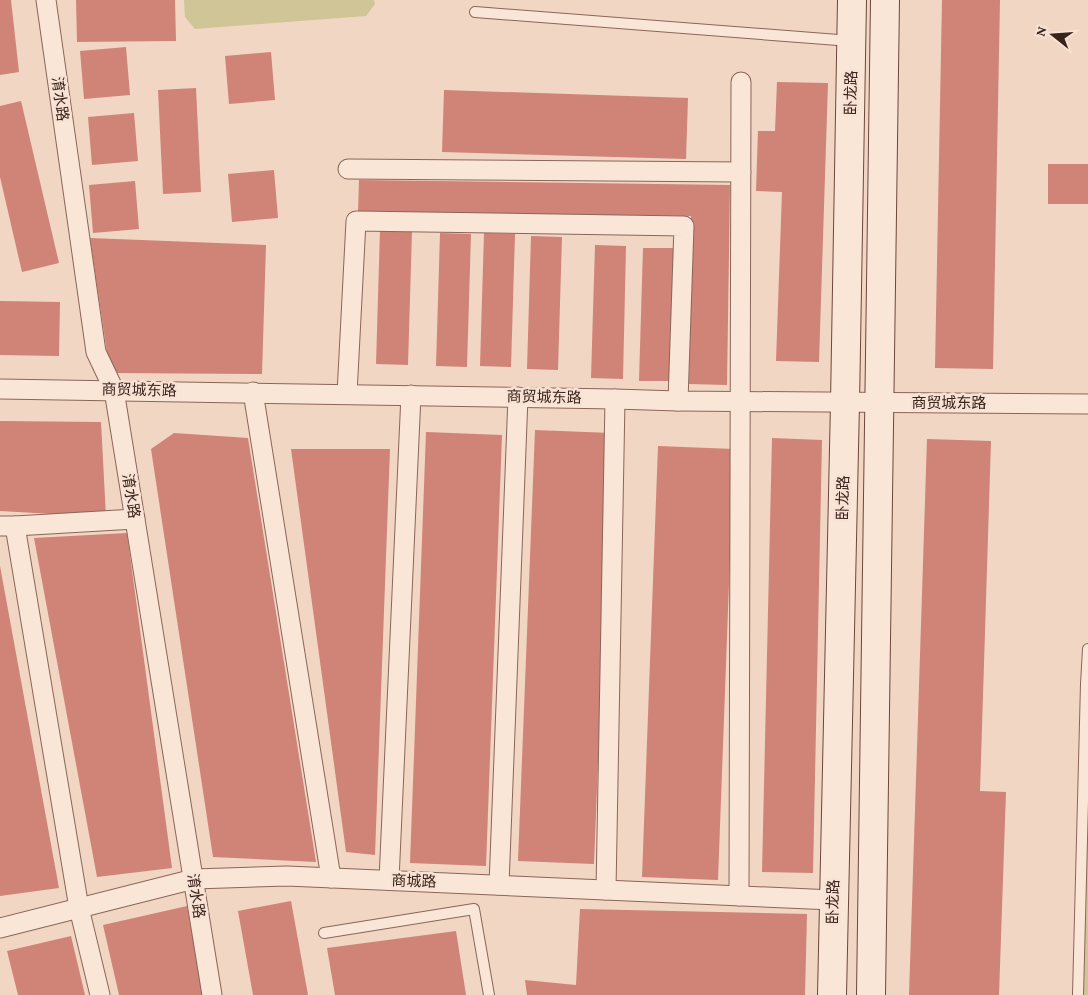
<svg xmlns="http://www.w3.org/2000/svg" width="1088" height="995" font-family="'Crimson Pro','Noto Sans SC',serif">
	<rect width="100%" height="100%" fill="#f0d6c3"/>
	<g fill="#cfc596">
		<polygon points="184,0 374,0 375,4 366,16 195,29 185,17"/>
		<polygon points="1088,685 1088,995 1078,995"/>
	</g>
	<g fill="#d08377">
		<polygon points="0,0 11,0 19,72 0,75"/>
		<polygon points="76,0 175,0 176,41 77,42"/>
		<polygon points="942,0 1000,0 993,369 935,368"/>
		<polygon points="126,47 130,95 84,99 80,51"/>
		<polygon points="271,52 275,100 229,104 225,56"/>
		<polygon points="777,82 828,83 819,362 776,361 782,192 756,191 758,131 775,131"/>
		<polygon points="196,88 201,192 163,194 158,90"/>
		<polygon points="444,90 688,98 686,159 442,152"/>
		<polygon points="21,101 59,263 22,272 0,177 0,106"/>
		<polygon points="134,113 138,161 92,165 88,117"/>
		<rect x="1048" y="164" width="40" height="40"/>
		<polygon points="274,170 278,218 232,222 228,174"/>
		<polygon points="359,180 730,185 727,385 689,384 691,216 358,212"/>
		<polygon points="135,181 139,229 93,233 89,185"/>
		<polygon points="380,230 412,231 408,365 376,364"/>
		<polygon points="440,233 471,234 467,367 436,366"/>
		<polygon points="484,233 515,234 511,367 480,366"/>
		<polygon points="531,236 562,237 558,370 527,369"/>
		<polygon points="90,238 266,245 262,374 110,373"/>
		<polygon points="595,245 626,246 623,379 591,378"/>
		<polygon points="643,248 674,248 670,381 639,381"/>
		<polygon points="0,301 60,302 59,356 0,355"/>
		<polygon points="0,421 101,422 106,517 0,511"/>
		<polygon points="535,430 611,433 594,864 518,861"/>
		<polygon points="426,432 502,435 486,866 410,863"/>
		<polygon points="174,433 248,438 316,862 213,857 151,449"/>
		<polygon points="772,438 822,440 813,873 762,872"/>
		<polygon points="927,439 991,441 980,791 1006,792 999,995 909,995"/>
		<polygon points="658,446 734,449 718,880 642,877"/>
		<polygon points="291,449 390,449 375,855 346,852"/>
		<polygon points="127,533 172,868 97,877 34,538"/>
		<polygon points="0,566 59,888 0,896"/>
		<polygon points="291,901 308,995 253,995 238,911"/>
		<polygon points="187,906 203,995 119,995 103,925"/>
		<polygon points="580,909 807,914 805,995 527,995 525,980 576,985"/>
		<polygon points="456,931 466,995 335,995 327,948"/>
		<polygon points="71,936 85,995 18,995 7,951"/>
	</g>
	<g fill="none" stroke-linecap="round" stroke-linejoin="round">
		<g stroke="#8b6559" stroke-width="12">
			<g id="service">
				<polyline points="475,12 851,41"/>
				<polyline points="1086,684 1088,649"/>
				<polyline points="324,933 474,909 489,995"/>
				<polyline points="1078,995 1086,684 1088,685"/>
			</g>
		</g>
		<g stroke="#8b6559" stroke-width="21">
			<g id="minor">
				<polyline points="46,0 96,352 114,390 212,995"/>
				<polyline points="348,169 741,172"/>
				<polyline points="0,389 615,399 678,401 1088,404"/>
				<polyline points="253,392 331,878"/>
				<polyline points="347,394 356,221 684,226 678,401"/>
				<polyline points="0,526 15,526 79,908 100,995"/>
				<polyline points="15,526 135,519"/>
				<polyline points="389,880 411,395"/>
				<polyline points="499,885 518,397"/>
				<polyline points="606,890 615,399"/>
				<polyline points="739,896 741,82"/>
				<polyline points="0,928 194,879 287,876 833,900"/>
			</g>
		</g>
		<g stroke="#6d473c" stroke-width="30">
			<g id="secondary">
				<polyline points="832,995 845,403 852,0"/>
				<polyline points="871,995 885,0"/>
			</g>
		</g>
		<use href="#service" stroke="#fae6d7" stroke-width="10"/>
		<use href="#minor" stroke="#fae6d7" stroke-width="19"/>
		<use href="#secondary" stroke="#fae6d7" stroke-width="28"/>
	</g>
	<g text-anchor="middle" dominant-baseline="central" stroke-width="5" stroke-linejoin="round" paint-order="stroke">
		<g font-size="15" fill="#3b231d" stroke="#f7e2d3">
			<text transform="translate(851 93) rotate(-89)">卧龙路</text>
			<text transform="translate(60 99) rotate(82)">淯水路</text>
			<text transform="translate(139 390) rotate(1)">商贸城东路</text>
			<text transform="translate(544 397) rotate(1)">商贸城东路</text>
			<text x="949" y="403">商贸城东路</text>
			<text transform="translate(131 496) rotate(81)">淯水路</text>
			<text transform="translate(843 498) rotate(-89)">卧龙路</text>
			<text transform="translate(414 881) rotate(2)">商城路</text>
			<text transform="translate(196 896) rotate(81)">淯水路</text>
			<text transform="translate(833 902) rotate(-89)">卧龙路</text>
		</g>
	</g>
	<g transform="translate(1053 35) rotate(287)" stroke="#f7e2d3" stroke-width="4" paint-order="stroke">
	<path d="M0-4L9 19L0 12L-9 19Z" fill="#3b231d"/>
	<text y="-8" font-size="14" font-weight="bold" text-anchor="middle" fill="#3b231d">N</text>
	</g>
</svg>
